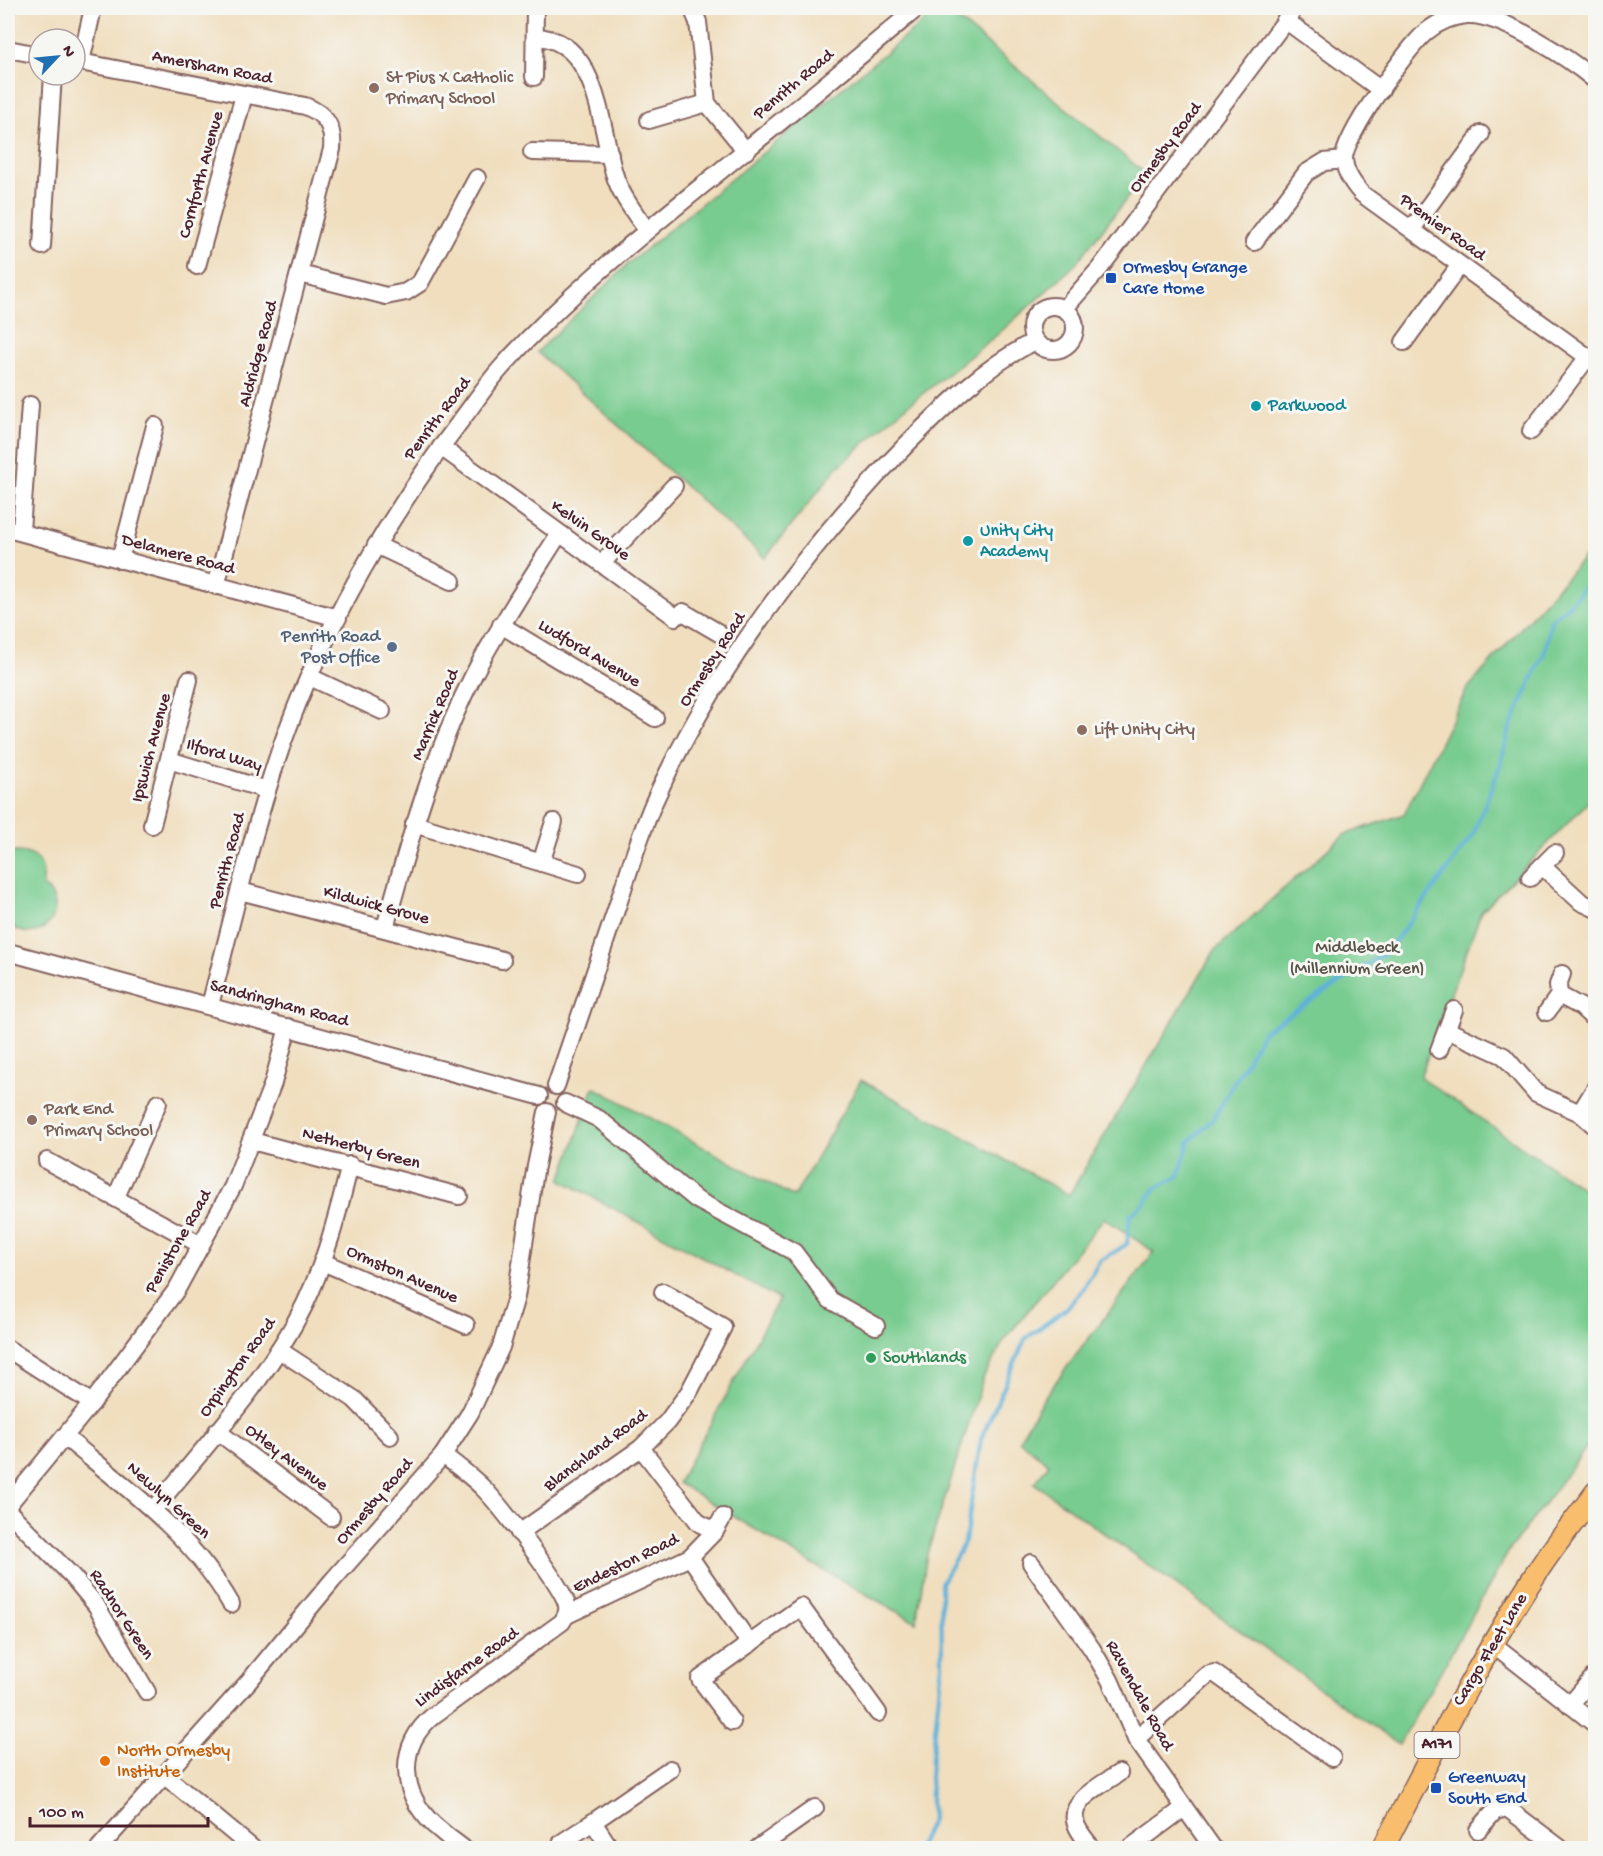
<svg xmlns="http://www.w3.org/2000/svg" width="1603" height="1856" font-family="'Gochi Hand',sans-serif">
	<rect width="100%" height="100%" fill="#f6f6f2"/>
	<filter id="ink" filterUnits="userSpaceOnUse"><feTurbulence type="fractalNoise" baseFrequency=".0167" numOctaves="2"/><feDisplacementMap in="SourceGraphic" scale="12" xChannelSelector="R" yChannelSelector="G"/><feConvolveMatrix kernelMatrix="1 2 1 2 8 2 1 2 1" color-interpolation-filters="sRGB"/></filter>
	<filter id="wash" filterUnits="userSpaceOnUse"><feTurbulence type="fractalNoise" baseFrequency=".008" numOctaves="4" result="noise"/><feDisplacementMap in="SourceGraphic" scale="24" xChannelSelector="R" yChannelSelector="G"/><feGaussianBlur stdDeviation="1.35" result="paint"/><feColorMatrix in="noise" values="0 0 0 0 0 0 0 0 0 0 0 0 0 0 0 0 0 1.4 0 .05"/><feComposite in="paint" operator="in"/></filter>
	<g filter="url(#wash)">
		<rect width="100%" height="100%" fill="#f0debe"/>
		<g fill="#78cc90" stroke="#61765e" stroke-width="1.5">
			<polygon points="940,8 944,8 1146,174 1074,266 997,335 897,414 836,469 765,558 537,352 630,262"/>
			<polygon points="1595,545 1595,795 1481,912 1420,1077 1595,1197 1595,1436 1509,1551 1399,1745 1034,1483 1049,1464 1019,1440 1043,1399 1154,1252 1104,1218 1005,1339 984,1376 927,1554 916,1622 809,1562 678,1483 779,1299 561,1180 594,1087 794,1197 861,1080 1069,1195 1215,950 1344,835 1404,814 1467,689"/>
			<path d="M15,852C39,852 45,864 43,886C74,908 39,952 8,923V855Z"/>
		</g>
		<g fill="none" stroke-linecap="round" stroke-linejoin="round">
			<polyline stroke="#5eb1d9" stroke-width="4" points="918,1848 932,1819 930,1776 942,1665 941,1583 965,1541 981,1439 1025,1339 1066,1309 1083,1289 1100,1261 1127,1244 1130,1215 1144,1204 1156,1188 1179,1176 1189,1142 1213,1119 1264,1031 1387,952 1473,835 1500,766 1510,728 1545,651 1551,620 1568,606 1596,574"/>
		</g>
	</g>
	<g filter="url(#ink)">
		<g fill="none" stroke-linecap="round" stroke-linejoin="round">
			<g stroke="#84625e" stroke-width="20">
				<g id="minor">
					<polyline points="692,8 698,22 707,103 746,151"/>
					<polyline points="1285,20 1381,90"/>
					<path d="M535,37C598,38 600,127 614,173C620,194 634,212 646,229"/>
					<polyline points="8,49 39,55"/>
					<path d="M75,61L305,106C326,114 334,127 332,149L216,586"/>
					<polyline points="81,62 93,8"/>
					<polyline points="534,77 535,9"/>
					<path d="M1596,81C1570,59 1501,13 1467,15C1452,16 1438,22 1426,32C1407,48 1345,135 1344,158C1344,172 1353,184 1362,194L1596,363"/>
					<polyline points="649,120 707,103"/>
					<polyline points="532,152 610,154"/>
					<polyline points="1412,229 1481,134"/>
					<polyline points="1254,242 1306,173 1324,162 1344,160"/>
					<polyline points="42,246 53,75"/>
					<polyline points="197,266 244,95"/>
					<polyline points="300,274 386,296 406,292 420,283 477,178"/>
					<circle cx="1053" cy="328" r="22"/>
					<polyline points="1065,308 1100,268 1295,8"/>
					<polyline points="1404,342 1460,265"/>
					<polyline points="1531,431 1588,357"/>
					<polyline points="441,447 675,617 683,612 719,633"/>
					<polyline points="8,529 338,618"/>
					<polyline points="21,531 30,405"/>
					<polyline points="376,545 452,581"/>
					<polyline points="120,560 155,426"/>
					<polyline points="602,563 674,486"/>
					<polyline points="501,625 655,718"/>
					<polyline points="310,677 382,711"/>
					<polyline points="169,760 267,790"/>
					<polyline points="414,824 578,874"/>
					<polyline points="152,825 189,680"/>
					<polyline points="541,863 554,822"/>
					<polyline points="1542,866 1581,902 1596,909"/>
					<polyline points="1530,878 1555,853"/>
					<polyline points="240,891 502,960"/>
					<path d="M385,928C409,841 433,755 474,674C499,626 530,580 559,534"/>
					<polyline points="8,952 539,1096"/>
					<polyline points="1559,995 1581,1007 1596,1021"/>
					<path d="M210,1005C229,934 245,862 267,791C306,659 376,533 459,423C473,405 486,385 501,368C575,285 662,219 747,149C804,103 861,55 917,8"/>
					<polyline points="1547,1012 1559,995 1558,985 1562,974"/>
					<polyline points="1447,1030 1504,1056 1536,1093 1580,1113 1596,1127"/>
					<polyline points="1439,1050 1454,1010"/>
					<path d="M556,1086C576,1027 596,969 616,910C628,874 639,837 654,802C711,674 810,543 908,443C947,404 985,366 1035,341"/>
					<polyline points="565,1103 599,1119 697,1200 794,1252 830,1300 876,1326"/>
					<polyline points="1580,1113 1596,1087"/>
					<polyline points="252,1141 459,1196"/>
					<polyline points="47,1161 201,1245"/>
					<polyline points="116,1197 158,1103"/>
					<polyline points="323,1262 466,1325"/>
					<polyline points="8,1349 92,1403"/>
					<polyline points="279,1350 354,1399 390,1436"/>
					<polyline points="217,1431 331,1517"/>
					<path d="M65,1437C126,1488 191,1533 231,1604"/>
					<polyline points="641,1448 699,1523 715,1531"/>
					<path d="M443,1455C456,1465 471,1476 483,1488C499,1504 563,1586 567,1605C568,1612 566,1616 562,1622L434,1715C397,1745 399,1792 434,1825C443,1833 453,1841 463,1848"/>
					<polyline points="8,1505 92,1403 177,1289 233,1186 273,1083 288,1027"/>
					<path d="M153,1510C206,1445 267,1380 305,1304C326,1260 338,1213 350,1165"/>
					<polyline points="8,1511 72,1576 96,1605 147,1692"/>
					<polyline points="519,1533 641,1448 667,1422 689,1392 723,1327 663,1292"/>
					<polyline points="690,1557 750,1644"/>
					<polyline points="1031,1563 1092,1649 1110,1680 1136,1739 1213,1848"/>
					<polyline points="567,1615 690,1557 715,1531 723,1517"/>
					<polyline points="1493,1644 1596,1725"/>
					<polyline points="1570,1705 1596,1674"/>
					<polyline points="732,1722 700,1679 801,1607 878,1713"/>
					<polyline points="1136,1739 1207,1675 1214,1673 1332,1758"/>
					<polyline points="165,1776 252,1848"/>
					<polyline points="1478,1830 1495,1811 1507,1808 1560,1848"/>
					<polyline points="561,1843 593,1822"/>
					<polyline points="99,1848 249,1681 332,1581 443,1455 470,1413 501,1347 516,1297 535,1171 547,1112"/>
					<polyline points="610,1848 593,1822 670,1769"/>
					<polyline points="758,1848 815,1808"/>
					<path d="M1092,1848C1087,1841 1079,1833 1076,1824C1067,1800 1104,1784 1119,1773"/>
					<polyline points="1130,1848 1184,1808"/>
				</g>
			</g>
			<g stroke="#84625e" stroke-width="24">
				<path id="major" d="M1383,1848C1432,1754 1480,1658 1539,1569C1556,1543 1577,1518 1596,1492"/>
			</g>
			<use href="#minor" stroke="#fff" stroke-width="16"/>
			<use href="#major" stroke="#f9be6d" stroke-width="21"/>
		</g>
	</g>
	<g fill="#8d6e63" stroke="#f6f6f2" stroke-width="2">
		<circle cx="374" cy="88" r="6"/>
		<circle cx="1082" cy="730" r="6"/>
		<circle cx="32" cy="1120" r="6"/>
	</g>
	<g fill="#1a4fb4" stroke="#f6f6f2" stroke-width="2">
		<rect x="1105" y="272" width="12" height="12" rx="3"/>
		<rect x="1430" y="1782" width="12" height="12" rx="3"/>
	</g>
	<g fill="#0f9aa8" stroke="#f6f6f2" stroke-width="2">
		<circle cx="1256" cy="406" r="6"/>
		<circle cx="968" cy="541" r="6"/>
	</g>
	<circle fill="#5c6f8a" stroke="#f6f6f2" stroke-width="2" cx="392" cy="647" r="6"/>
	<circle fill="#2e9e5b" stroke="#f6f6f2" stroke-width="2" cx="871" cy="1358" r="6"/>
	<circle fill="#e8710a" stroke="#f6f6f2" stroke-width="2" cx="105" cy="1761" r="6"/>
	<g text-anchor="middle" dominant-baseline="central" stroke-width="6" stroke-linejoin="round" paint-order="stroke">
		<rect fill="#f6f6f2" stroke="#7e6067" stroke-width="1.5" x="1414.5" y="1732" width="45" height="26" rx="4.5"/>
		<g font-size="16" font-weight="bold" fill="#4a1f2b">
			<text x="1437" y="1745">A171</text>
		</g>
		<g font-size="18" fill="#4a1f2b" stroke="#f6f6f2">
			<text transform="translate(212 68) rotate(11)">Amersham Road</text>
			<text transform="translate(794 85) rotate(-40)">Penrith Road</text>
			<text transform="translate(1166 148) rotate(-53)">Ormesby Road</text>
			<text transform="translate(202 175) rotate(-75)">Cornforth Avenue</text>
			<text transform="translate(1442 228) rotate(36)">Premier Road</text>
			<text transform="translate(259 354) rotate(-75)">Aldridge Road</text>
			<text transform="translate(438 419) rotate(-53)">Penrith Road</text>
			<text transform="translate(590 531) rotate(35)">Kelvin Grove</text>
			<text transform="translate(178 555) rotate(15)">Delamere Road</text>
			<text transform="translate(589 654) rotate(31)">Ludford Avenue</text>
			<text transform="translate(713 660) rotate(-57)">Ormesby Road</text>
			<text transform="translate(436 715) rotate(-67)">Marrick Road</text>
			<text transform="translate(152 748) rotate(-75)">Ipswich Avenue</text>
			<text transform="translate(224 756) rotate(17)">Ilford Way</text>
			<text transform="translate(228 861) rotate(-75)">Penrith Road</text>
			<text transform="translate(376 906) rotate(15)">Kildwick Grove</text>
			<text transform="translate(279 1004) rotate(15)">Sandringham Road</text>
			<text transform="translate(361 1149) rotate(15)">Netherby Green</text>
			<text transform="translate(179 1242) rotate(-60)">Penistone Road</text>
			<text transform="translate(402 1275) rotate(24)">Ormston Avenue</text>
			<text transform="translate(238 1368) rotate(-54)">Orpington Road</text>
			<text transform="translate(596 1451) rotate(-37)">Blanchland Road</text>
			<text transform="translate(286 1458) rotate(37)">Otley Avenue</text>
			<text transform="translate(168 1501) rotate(42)">Newlyn Green</text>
			<text transform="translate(375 1502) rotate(-49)">Ormesby Road</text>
			<text transform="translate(626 1564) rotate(-26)">Endeston Road</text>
			<text transform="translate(121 1615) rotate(57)">Radnor Green</text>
			<text transform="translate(1491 1650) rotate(-59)">Cargo Fleet Lane</text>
			<text transform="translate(467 1668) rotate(-36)">Lindisfarne Road</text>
			<text transform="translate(1139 1696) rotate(61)">Ravendale Road</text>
		</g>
		<g font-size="18" fill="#785e54" stroke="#f6f6f2" text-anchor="start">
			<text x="386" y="78">St Pius X Catholic<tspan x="386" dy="21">Primary School</tspan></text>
			<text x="1094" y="730">Lift Unity City</text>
			<text x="44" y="1110">Park End<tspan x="44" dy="21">Primary School</tspan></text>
		</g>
		<g font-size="18" fill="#164399" stroke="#f6f6f2" text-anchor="start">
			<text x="1123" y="268">Ormesby Grange<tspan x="1123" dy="21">Care Home</tspan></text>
			<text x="1448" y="1778">Greenway<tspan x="1448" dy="21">South End</tspan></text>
		</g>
		<g font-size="18" fill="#0d838f" stroke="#f6f6f2" text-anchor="start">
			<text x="1268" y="406">Parkwood</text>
			<text x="980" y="531">Unity City<tspan x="980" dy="21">Academy</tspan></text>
		</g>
		<g font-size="18" fill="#4e5e75" stroke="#f6f6f2" text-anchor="end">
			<text x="380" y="637">Penrith Road<tspan x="380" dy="21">Post Office</tspan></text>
		</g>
		<g font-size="18" fill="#585349" stroke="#f6f6f2">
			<text x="1357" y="948">Middlebeck<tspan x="1357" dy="21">(Millennium Green)</tspan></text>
		</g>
		<g font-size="18" fill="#27864d" stroke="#f6f6f2" text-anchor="start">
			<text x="883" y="1358">Southlands</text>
		</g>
		<g font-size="18" fill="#c56008" stroke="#f6f6f2" text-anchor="start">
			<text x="117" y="1751">North Ormesby<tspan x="117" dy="21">Institute</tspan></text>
		</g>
	</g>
	<rect width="1603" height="1856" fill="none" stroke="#f6f6f2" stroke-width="30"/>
	<g transform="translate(57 57) rotate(64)"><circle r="28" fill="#f6f6f2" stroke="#b1a0a2" stroke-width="1.5"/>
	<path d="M0-4.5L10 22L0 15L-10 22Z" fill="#1f6fb2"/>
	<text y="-9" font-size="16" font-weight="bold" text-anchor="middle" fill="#4a1f2b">N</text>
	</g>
	<path d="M30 1817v9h178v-9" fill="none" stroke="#4a1f2b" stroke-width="3"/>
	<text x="39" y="1817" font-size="18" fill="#4a1f2b" stroke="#f6f6f2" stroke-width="4.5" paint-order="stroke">100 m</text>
</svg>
